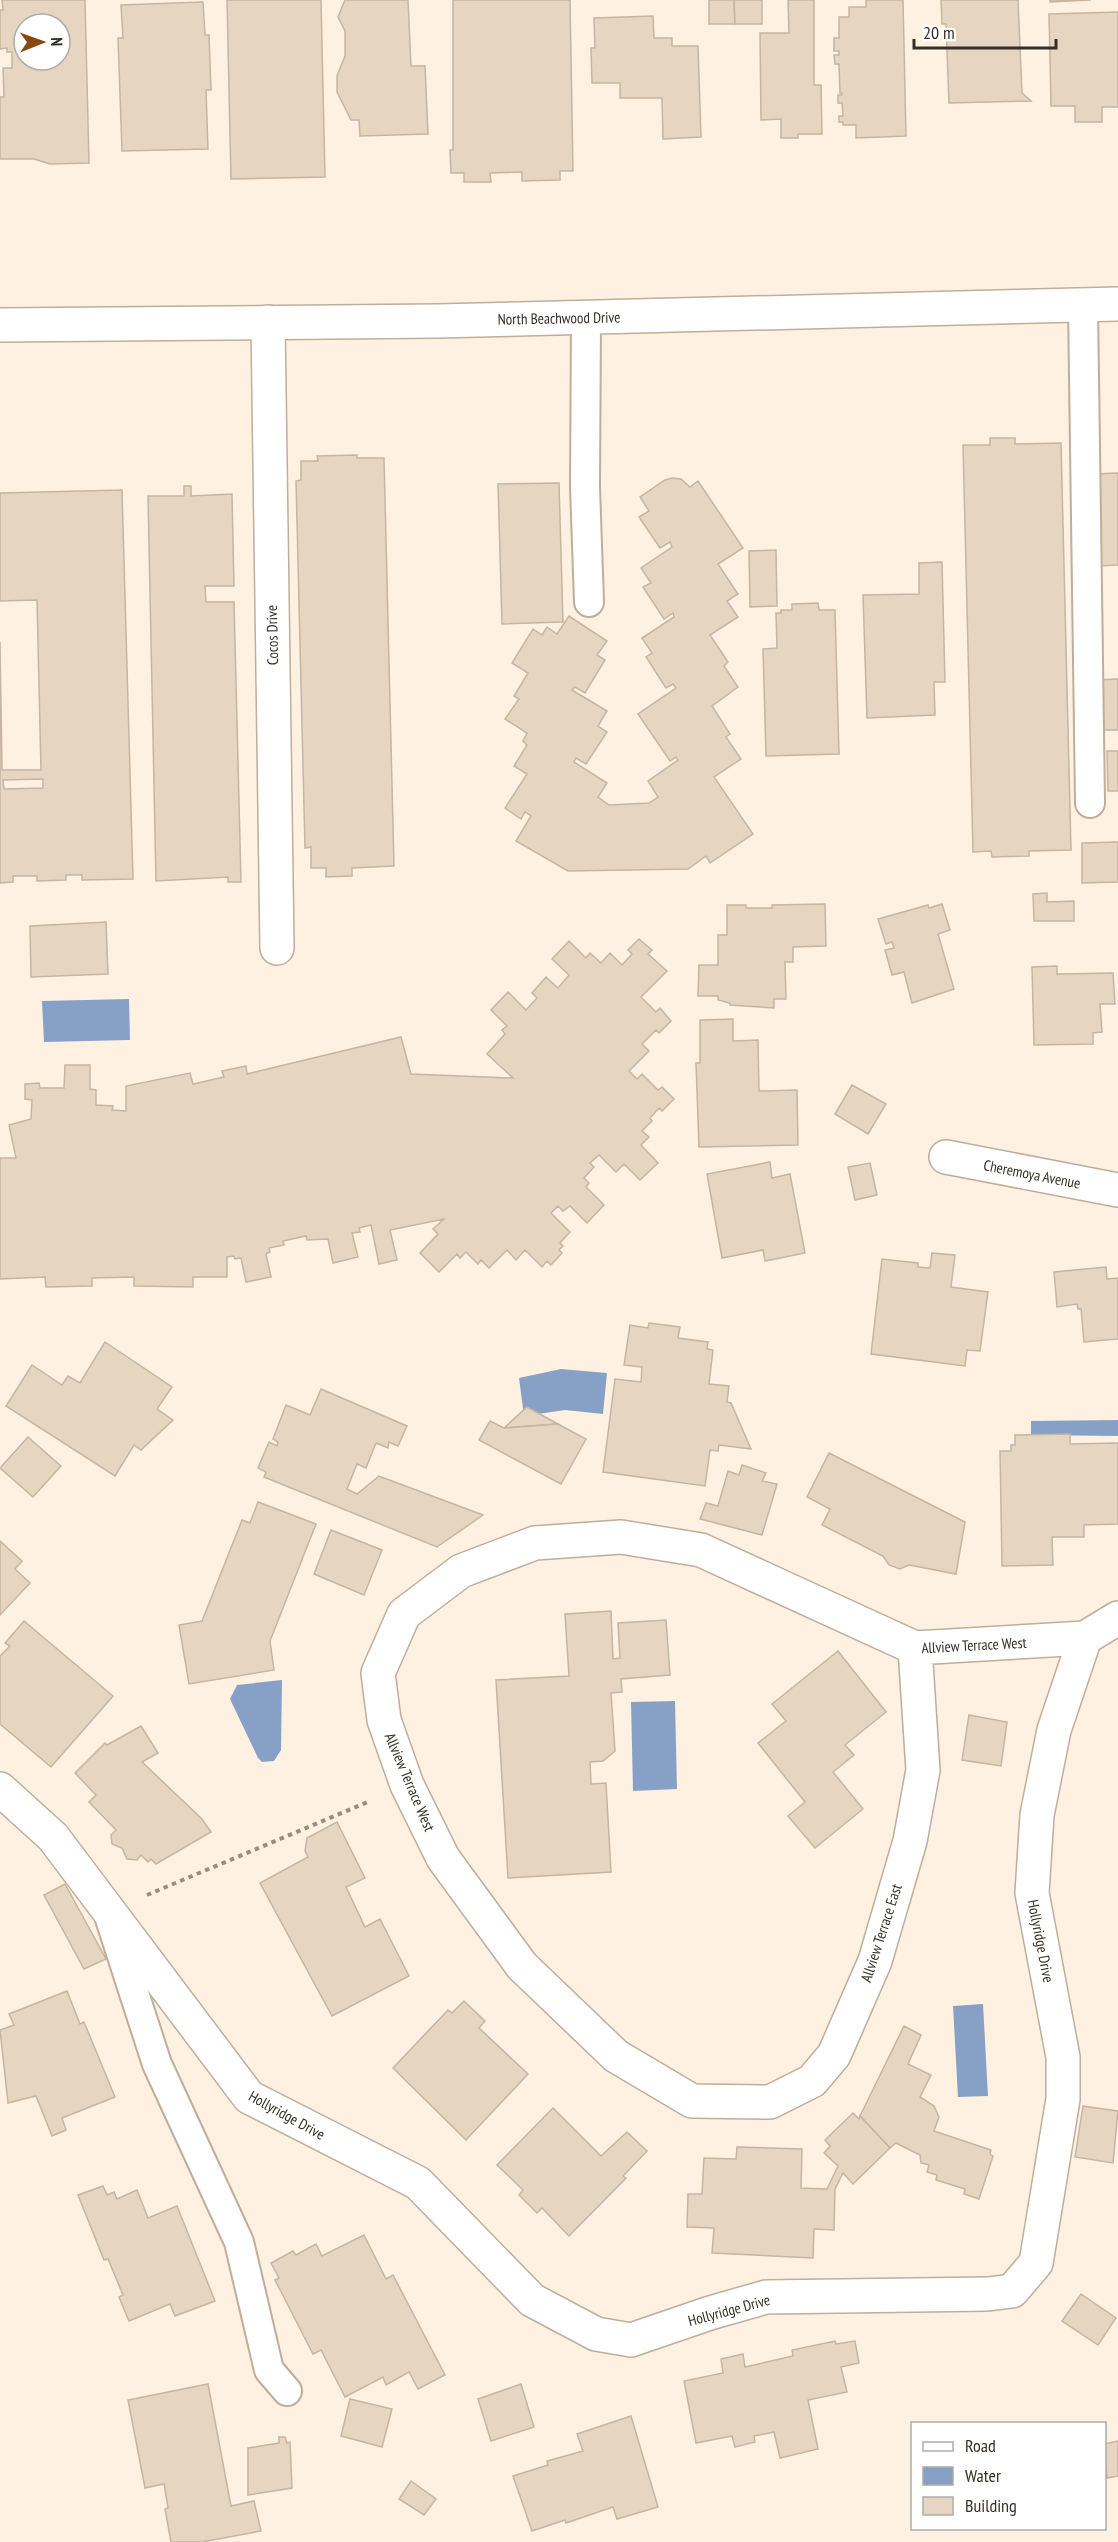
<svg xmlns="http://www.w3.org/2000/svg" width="1118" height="2542" font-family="'PT Sans Narrow',sans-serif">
	<rect width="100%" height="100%" fill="#fff1e1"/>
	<g fill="#87a1c6">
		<polygon points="129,999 130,1040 44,1042 42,1001"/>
		<polygon points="561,1369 607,1373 603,1414 565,1410 524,1416 519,1378"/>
		<polygon points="1118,1420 1118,1436 1031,1435 1031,1421"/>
		<polygon points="282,1680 281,1750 274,1761 262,1762 258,1758 230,1699 237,1685"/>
		<polygon points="675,1701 677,1789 633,1791 631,1702"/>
		<polygon points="983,2004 988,2096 958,2097 953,2006"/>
	</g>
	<g fill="#e5d5c1" stroke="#c5b5a1" stroke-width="1.5" fill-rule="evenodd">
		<path d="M2,0H85L89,163L50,164L34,159H0V97H4L3,68H12V52H7V48L0,49V10H3ZM24,24H60V60H24Z"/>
		<polygon points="227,0 321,0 325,177 231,179"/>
		<polygon points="345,0 408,0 411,66 425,66 428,134 360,136 359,120 351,120 337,92 337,76 345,56 345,31 338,17"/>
		<polygon points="453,0 570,0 573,171 560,171 560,180 522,181 522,172 490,173 491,182 464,182 464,173 451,173 450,150 453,150"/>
		<polygon points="709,0 734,0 735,24 709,24"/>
		<polygon points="734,0 762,0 762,24 735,24"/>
		<polygon points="788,0 814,0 814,85 821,85 822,134 798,134 798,138 781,138 781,119 761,120 760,33 789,33"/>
		<polygon points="866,0 903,0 906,136 856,138 856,125 843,125 843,122 839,122 839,116 843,116 842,103 838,103 838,95 842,95 842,93 840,93 839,64 835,64 834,55 839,55 839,51 834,51 834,38 839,38 839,17 849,17 849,7 866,7"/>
		<polygon points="941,0 1018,0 1022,93 1031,101 949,103 946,24 942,24"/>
		<polygon points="1050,0 1091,0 1050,2"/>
		<polygon points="203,2 205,35 209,35 211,90 206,90 208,149 122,151 118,38 123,38 121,5"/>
		<polygon points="1118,12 1118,107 1102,107 1102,122 1075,122 1075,106 1051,106 1049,14"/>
		<polygon points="653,16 654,38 672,38 672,46 698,46 701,137 663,139 662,98 620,98 620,83 592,83 591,48 595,48 594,18"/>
		<polygon points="990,438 1015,438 1015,444 1061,443 1071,850 1029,851 1029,856 992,857 991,851 973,852 963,445 990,445"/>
		<polygon points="357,455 357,458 384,458 394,866 352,868 352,876 326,877 326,868 311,868 311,847 305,848 296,481 301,480 301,461 318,461 317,456"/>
		<polygon points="1118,473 1118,565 1096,566 1093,474"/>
		<polygon points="672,478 681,479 690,487 698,481 743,548 718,564 738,594 727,601 738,617 710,635 728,662 724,666 738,687 712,706 730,734 726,737 741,759 714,777 753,834 710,863 706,856 688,869 568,871 516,841 531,816 525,812 521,819 505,808 527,774 514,766 527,745 523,741 527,733 505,719 519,699 514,696 528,673 512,663 533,629 542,635 547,627 557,634 569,616 607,641 597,655 605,660 585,693 575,687 572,690 607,711 598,726 607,732 586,764 576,758 574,762 607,783 598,797 609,805 649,803 658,797 648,781 678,760 676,757 670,761 638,714 676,688 673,684 666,688 646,657 652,653 642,638 674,617 673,613 664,619 643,587 651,583 641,568 672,547 670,542 660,548 639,517 649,511 640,497 665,480"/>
		<polygon points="559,483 563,622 502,624 498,484"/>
		<polygon points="184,486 191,486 191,496 232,494 234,586 205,586 206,602 234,602 241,882 228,882 228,877 156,881 148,496 184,496"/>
		<path d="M122,490L133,879L82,880V875H66V880L37,881V876H13V882L0,883V642L2,770H41L37,600L0,601V493ZM43,779V788L4,789L3,780Z"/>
		<polygon points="776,550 777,606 750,607 749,551"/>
		<polygon points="942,562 945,682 934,682 935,715 867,718 863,595 919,594 919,563"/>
		<polygon points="818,603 819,610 835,610 839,754 766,756 763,649 777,648 776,613 781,613 781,610 792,610 792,604"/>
		<polygon points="1118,679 1118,730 1097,730 1095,680"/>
		<polygon points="1107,751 1118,751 1118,791 1108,791"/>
		<polygon points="1118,842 1118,882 1082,883 1082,843"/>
		<polygon points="1047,893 1047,902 1074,901 1074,921 1034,921 1033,894"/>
		<polygon points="825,904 826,946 793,947 793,962 785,962 786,999 774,999 774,1008 730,1005 730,1003 718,1000 718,996 698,996 699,965 718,965 718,935 727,935 727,905 746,905 746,908 772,908 772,905"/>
		<polygon points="942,904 950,930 938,934 954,989 912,1003 904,972 892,975 885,950 894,948 892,942 886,944 878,919 928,905 929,908"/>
		<polygon points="106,922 108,974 31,977 30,926"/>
		<polygon points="639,939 652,950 648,954 667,971 641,997 656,1012 660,1008 671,1021 659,1033 656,1030 642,1044 649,1051 629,1071 637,1079 642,1074 658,1090 662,1087 674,1099 662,1111 659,1108 650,1118 652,1121 642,1131 649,1137 641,1145 658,1163 640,1180 624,1164 616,1172 599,1155 590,1163 594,1167 584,1178 589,1183 586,1187 604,1205 587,1223 570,1206 563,1211 558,1206 551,1213 570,1232 560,1243 563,1246 559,1250 562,1253 551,1265 547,1261 542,1267 525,1250 516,1260 507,1250 489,1268 481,1260 478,1264 466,1252 460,1258 457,1254 439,1272 420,1253 438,1234 433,1229 444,1219 390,1230 397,1260 379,1264 371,1225 359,1228 360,1232 352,1233 358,1257 333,1263 328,1239 307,1240 306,1236 283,1241 284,1245 269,1248 270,1252 266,1254 271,1277 246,1282 241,1258 235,1259 234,1256 227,1257 227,1277 193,1277 193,1287 134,1286 134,1277 92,1278 92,1286 46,1287 45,1277 0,1279 0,1158 16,1158 9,1125 31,1119 32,1100 25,1099 25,1084 39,1083 40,1088 64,1088 65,1065 90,1065 90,1089 96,1090 96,1105 113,1106 112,1110 126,1111 126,1086 190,1073 193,1084 224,1077 222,1071 246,1066 247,1074 401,1037 411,1074 513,1078 487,1054 505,1034 502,1030 507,1026 491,1010 508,992 526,1010 537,998 532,993 546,977 558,988 569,975 552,959 569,941 586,958 590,953 601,963 610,953 622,965 632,954 628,950"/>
		<polygon points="1057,966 1057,974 1113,973 1115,1004 1100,1004 1102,1032 1093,1033 1093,1044 1034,1045 1032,967"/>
		<polygon points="733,1019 733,1041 758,1040 759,1091 797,1090 798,1145 699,1147 696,1063 700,1063 700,1020"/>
		<polygon points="852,1085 886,1104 868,1134 835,1114"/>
		<polygon points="770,1162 772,1178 790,1174 805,1253 765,1261 763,1250 722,1258 707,1174"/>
		<polygon points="870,1163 877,1195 855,1200 848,1167"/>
		<polygon points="932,1253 955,1255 951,1287 988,1292 980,1351 967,1350 965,1366 871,1354 882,1259 918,1263 918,1267 930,1268"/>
		<polygon points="1106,1267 1107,1279 1118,1278 1118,1339 1084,1342 1081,1309 1078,1309 1077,1304 1057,1307 1054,1272"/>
		<polygon points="649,1323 680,1327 678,1338 708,1342 707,1349 713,1350 709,1384 729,1386 727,1402 731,1403 751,1449 719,1445 718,1451 710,1450 705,1486 603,1472 615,1379 641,1382 642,1367 624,1365 630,1325 648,1328"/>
		<polygon points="105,1342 172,1387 157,1409 173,1420 141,1450 134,1445 115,1476 6,1406 32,1365 62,1385 68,1376 80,1383"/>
		<polygon points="321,1389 407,1426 398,1446 389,1442 388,1448 376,1443 366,1468 357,1464 347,1489 357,1494 379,1476 483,1515 437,1547 264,1477 266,1472 258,1468 269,1442 277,1446 278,1442 273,1439 286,1405 310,1415"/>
		<polygon points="527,1407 558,1424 504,1428"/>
		<polygon points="490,1421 504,1428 558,1424 586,1439 561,1484 479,1440"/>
		<polygon points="1070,1434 1070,1444 1118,1443 1118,1524 1084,1525 1084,1537 1052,1537 1053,1565 1002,1566 1000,1451 1011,1451 1011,1445 1015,1445 1015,1435"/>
		<polygon points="28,1437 61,1466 33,1497 0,1468"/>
		<polygon points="829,1453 965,1522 956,1574 909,1565 900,1569 889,1565 883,1556 822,1525 830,1509 807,1497"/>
		<polygon points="742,1465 766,1473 762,1481 777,1484 762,1535 700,1519 706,1503 718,1506 728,1471 739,1475"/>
		<polygon points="258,1502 316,1524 270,1641 274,1670 189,1684 179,1625 202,1621 242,1520 250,1523"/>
		<polygon points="331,1530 382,1550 364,1595 314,1574"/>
		<polygon points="0,1541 22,1561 15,1569 30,1583 0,1615"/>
		<polygon points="611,1611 613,1659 620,1658 618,1623 666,1620 670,1675 621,1679 622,1692 611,1693 615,1751 603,1761 590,1762 591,1784 606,1783 611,1872 508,1878 496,1680 569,1676 565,1614"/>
		<polygon points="24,1621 113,1696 51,1767 0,1724 0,1656 10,1646 5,1643"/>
		<polygon points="838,1651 886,1712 845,1745 854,1755 833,1772 863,1809 815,1848 788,1816 805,1802 758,1743 786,1721 772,1704"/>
		<polygon points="969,1715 1007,1722 1001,1766 962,1760"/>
		<polygon points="141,1726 158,1753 142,1762 202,1819 211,1832 156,1864 151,1859 148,1862 141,1855 137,1860 127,1859 122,1848 112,1844 111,1835 116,1830 89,1802 96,1795 75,1773 105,1743 107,1745"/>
		<polygon points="337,1822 365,1878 346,1887 365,1927 380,1919 409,1976 332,2016 260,1883 308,1857 305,1851 307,1838"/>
		<polygon points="65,1884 106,1959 84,1969 44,1895"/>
		<polygon points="67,1991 80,2024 84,2022 115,2097 62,2118 66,2130 52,2136 36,2096 8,2103 0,2030 14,2025 9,2014"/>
		<polygon points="464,2001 485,2021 479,2028 528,2074 466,2140 393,2068 448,2010 452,2013"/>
		<polygon points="904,2026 921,2035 908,2064 931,2075 920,2097 934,2106 939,2117 934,2131 991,2150 990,2154 993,2156 979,2199 964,2194 965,2189 936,2180 937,2175 927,2172 929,2165 921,2163 920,2155 896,2143 890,2148 860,2116"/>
		<polygon points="1083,2106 1118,2111 1113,2163 1075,2157"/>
		<polygon points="553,2108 601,2156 627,2132 647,2151 623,2176 626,2178 569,2236 542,2208 537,2213 519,2195 523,2190 497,2165"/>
		<polygon points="853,2113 859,2119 860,2116 890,2148 853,2184 843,2173 835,2189 834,2230 814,2229 813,2258 712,2253 714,2228 687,2227 688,2194 702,2194 704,2158 736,2159 737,2147 802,2149 801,2188 827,2189 838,2166 824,2153 830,2146 825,2140"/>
		<polygon points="103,2186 107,2195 114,2192 117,2199 137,2190 148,2218 177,2206 215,2301 175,2316 170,2304 129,2321 119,2297 123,2295 108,2259 104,2260 78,2195"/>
		<polygon points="364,2235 386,2279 393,2275 445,2375 418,2389 409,2372 386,2385 383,2377 345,2397 321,2350 313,2354 275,2280 279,2278 271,2263 293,2251 296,2255 316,2244 322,2256"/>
		<polygon points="1081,2294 1116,2318 1098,2345 1062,2321"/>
		<polygon points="835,2341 836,2344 855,2341 859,2363 841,2367 847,2392 808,2400 818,2449 780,2458 774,2432 754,2436 755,2442 735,2447 732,2436 696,2443 684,2381 723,2373 721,2359 743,2354 745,2367 793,2356 792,2350"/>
		<polygon points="208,2384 231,2506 254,2501 261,2531 202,2542 171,2542 165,2509 168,2508 164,2484 145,2488 128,2400"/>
		<polygon points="521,2384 534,2427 491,2441 478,2399"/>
		<polygon points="350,2399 392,2409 382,2447 341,2436"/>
		<polygon points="631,2416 658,2507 617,2519 613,2507 566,2523 565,2520 532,2531 513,2476 548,2465 547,2461 583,2451 577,2434"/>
		<polygon points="279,2437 285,2437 287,2443 290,2442 292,2488 248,2495 248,2448 279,2443"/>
		<polygon points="1118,2441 1118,2476 1107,2478 1104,2444"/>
		<polygon points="411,2481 436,2499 424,2515 399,2499"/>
	</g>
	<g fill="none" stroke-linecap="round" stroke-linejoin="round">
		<g stroke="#beae9b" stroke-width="32">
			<g id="lane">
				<polyline points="1083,305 1090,803"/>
				<polyline points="586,318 585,487 589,602"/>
				<polyline points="110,1919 157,2064 239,2242 269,2370 287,2391"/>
			</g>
		</g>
		<g stroke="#beae9b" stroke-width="36">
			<g id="street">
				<polyline points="268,322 277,948"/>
				<polyline points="946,1157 1118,1190"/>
				<polyline points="915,1648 923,1770 910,1841 875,1961 834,2055 812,2081 770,2102 692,2101 616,2056 522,1966 443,1858 407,1785 384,1720 378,1673 404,1614 461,1571 535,1543 621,1537 701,1550 915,1648 1085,1638"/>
				<polyline points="0,1789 53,1837 249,2097 418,2183 532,2300 596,2334 631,2340 710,2313 766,2297 988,2294 1012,2291 1036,2263 1063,2099 1063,2057 1032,1893 1037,1815 1054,1730 1085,1638 1118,1618"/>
			</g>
		</g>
		<g stroke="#beae9b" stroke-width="36">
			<polyline id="secondary" points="0,325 438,321 1118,304"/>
		</g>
		<polyline stroke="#978d81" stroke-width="4" stroke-dasharray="4.5 4.5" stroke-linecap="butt" points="147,1895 370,1801"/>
		<use href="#lane" stroke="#fff" stroke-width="28"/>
		<use href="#street" stroke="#fff" stroke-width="33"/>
		<use href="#secondary" stroke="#fff" stroke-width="33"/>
	</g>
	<g text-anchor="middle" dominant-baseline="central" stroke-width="4.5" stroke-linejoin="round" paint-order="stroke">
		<g font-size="15" fill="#352f27" stroke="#fff">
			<text transform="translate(559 318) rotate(-1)">North Beachwood Drive</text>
			<text transform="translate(272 635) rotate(-91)">Cocos Drive</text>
			<text transform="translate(1032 1174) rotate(11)">Cheremoya Avenue</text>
			<text transform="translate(974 1645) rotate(-3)">Allview Terrace West</text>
			<text transform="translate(410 1782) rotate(67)">Allview Terrace West</text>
			<text transform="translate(881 1933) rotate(-72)">Allview Terrace East</text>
			<text transform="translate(1041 1941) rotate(79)">Hollyridge Drive</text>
			<text transform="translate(287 2115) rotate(29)">Hollyridge Drive</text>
			<text transform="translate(729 2310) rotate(-15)">Hollyridge Drive</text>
		</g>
	</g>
	<rect x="911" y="2422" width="195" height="108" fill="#ffffff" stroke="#aeaca9" stroke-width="1.5"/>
	<rect x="923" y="2442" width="30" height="9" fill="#ffffff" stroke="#aeaca9" stroke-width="1.5"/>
	<text x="965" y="2452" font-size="18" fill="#352f27">Road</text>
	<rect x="923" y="2467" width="30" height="18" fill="#87a1c6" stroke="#aeaca9" stroke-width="1.5"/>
	<text x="965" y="2482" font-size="18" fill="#352f27">Water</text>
	<rect x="923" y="2497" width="30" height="18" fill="#e5d5c1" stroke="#aeaca9" stroke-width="1.5"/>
	<text x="965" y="2512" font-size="18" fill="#352f27">Building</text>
	<g transform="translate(42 42) rotate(89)"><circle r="28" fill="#ffffff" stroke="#aeaca9" stroke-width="1.5"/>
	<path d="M0-4.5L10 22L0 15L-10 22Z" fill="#88490f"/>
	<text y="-9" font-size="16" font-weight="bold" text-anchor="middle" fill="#352f27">N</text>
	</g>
	<path d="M914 39v9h142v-9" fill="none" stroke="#352f27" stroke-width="3"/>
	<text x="923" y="39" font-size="18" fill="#352f27" stroke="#ffffff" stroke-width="4.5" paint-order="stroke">20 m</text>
</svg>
